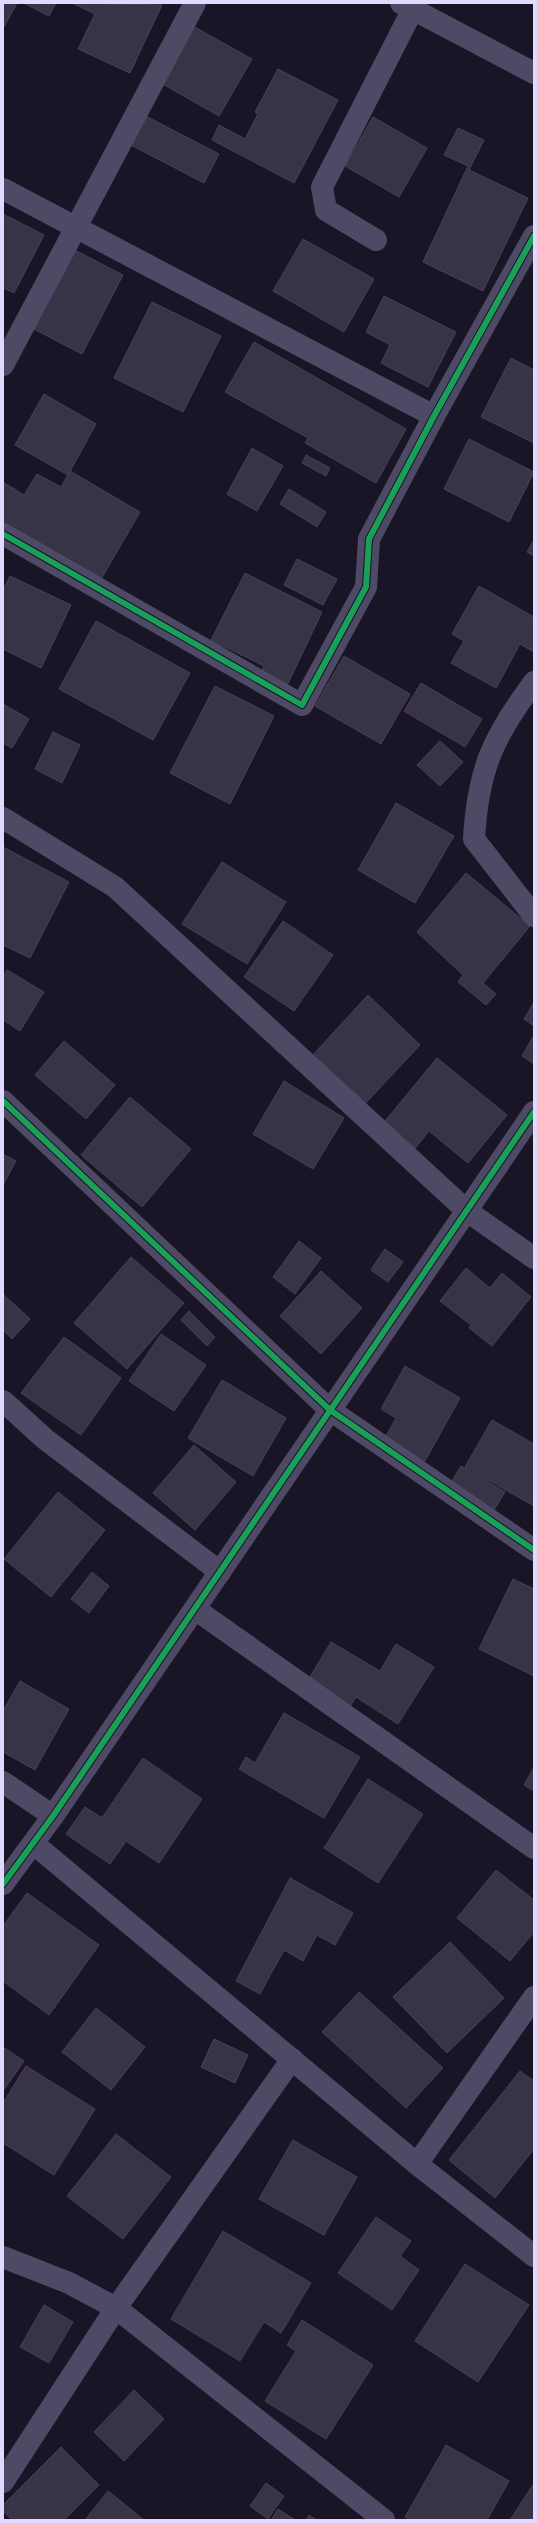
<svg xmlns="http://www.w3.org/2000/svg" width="537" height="2523" font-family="'Asap Condensed',sans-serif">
	<rect width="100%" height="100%" fill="#1a1526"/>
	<g fill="#393347" stroke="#474058">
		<polygon points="3,3 17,3 4,27 3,27"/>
		<polygon points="24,3 56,3 49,16"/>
		<polygon points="72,3 162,5 130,73 78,49 95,14"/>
		<polygon points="191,25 252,59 219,116 159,82"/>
		<polygon points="278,69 338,100 294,183 212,140 219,125 245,139 258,114 255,112"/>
		<polygon points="140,113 219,154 204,183 125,142"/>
		<polygon points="373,117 427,148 399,197 345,166"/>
		<polygon points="458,128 484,140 469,170 528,198 483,291 423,262 468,166 444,155"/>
		<polygon points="3,214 44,235 14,293 3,288"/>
		<polygon points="303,239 374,279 344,332 273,291"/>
		<polygon points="69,247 123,275 82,354 28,326"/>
		<polygon points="384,296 456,332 428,387 381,363 390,345 366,332"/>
		<polygon points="152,302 221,336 183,412 114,378"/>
		<polygon points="254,342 406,429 376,483 305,443 308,438 225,392"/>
		<polygon points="511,358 534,370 534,443 481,417"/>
		<polygon points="44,394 96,424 68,475 15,445"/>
		<polygon points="469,439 534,472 509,522 444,489"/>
		<polygon points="252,448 283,466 257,511 227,494"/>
		<polygon points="306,455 330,468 326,476 302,463"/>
		<polygon points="70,471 140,512 101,579 3,522 3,482 24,495 37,474 61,487"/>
		<polygon points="289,489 326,512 317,527 280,504"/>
		<polygon points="534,540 534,556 527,552"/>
		<polygon points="297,559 337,579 323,605 284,585"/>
		<polygon points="245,573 322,612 283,694 257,681 264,666 211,640"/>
		<polygon points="10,576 71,605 41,668 3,649 3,590"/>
		<polygon points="479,586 534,617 534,652 520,644 496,688 451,663 464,641 452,634"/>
		<polygon points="96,621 190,673 153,740 59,689"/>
		<polygon points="344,656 410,694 381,744 315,706"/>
		<polygon points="421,683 482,719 465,747 404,711"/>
		<polygon points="215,686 274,716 230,804 170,773"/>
		<polygon points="3,704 29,719 12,748 3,743"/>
		<polygon points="53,732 80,745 62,783 35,769"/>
		<polygon points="440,741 463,762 440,786 417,765"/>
		<polygon points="396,803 454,836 415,903 358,870"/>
		<polygon points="3,847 69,882 30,958 3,945"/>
		<polygon points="222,862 286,902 247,964 182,924"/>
		<polygon points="466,873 530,926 483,983 496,994 486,1005 458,982 463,975 417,932"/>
		<polygon points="283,921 333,955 294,1011 244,977"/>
		<polygon points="7,970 44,992 20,1031 3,1020 3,978"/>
		<polygon points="368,995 420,1045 362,1107 310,1058"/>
		<polygon points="534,1002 534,1026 524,1019"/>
		<polygon points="534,1035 534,1064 522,1056"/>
		<polygon points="64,1041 115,1085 86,1119 35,1075"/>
		<polygon points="437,1058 507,1115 468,1163 429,1131 412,1152 381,1126"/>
		<polygon points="284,1081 344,1118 313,1169 253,1134"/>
		<polygon points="130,1097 191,1149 142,1207 81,1155"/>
		<polygon points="3,1154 16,1161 3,1185"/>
		<polygon points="299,1241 321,1258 295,1294 273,1277"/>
		<polygon points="385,1249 403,1262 388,1282 371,1270"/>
		<polygon points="131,1257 184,1303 127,1369 74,1323"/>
		<polygon points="466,1268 490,1288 502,1273 531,1297 492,1346 469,1328 471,1325 440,1301"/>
		<polygon points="321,1271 362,1308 321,1354 280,1316"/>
		<polygon points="3,1294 30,1319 12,1339 3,1330"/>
		<polygon points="189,1311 215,1337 207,1346 181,1320"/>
		<polygon points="161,1334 206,1365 174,1411 129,1381"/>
		<polygon points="64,1337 121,1378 81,1435 21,1393"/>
		<polygon points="405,1366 460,1398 425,1461 385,1438 396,1418 381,1409"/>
		<polygon points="222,1380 286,1418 253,1476 188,1438"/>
		<polygon points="492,1420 534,1444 534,1506 465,1467"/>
		<polygon points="194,1445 236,1482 195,1530 153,1493"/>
		<polygon points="461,1466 505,1492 492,1513 448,1488"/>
		<polygon points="58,1492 105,1530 51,1597 4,1559"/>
		<polygon points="92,1572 109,1586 89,1613 71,1599"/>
		<polygon points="513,1579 534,1589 534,1676 479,1649"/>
		<polygon points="331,1642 380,1671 396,1644 434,1667 398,1724 356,1697 347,1711 305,1685"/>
		<polygon points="20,1681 69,1709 35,1770 3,1752 3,1711"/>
		<polygon points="284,1713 360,1757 324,1818 239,1769 246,1757 255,1763"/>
		<polygon points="143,1758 202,1799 159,1863 126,1841 110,1864 66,1834 85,1807 102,1818"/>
		<polygon points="534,1767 534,1791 524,1785"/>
		<polygon points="368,1779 423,1814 378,1883 324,1848"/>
		<polygon points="496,1870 534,1900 534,1932 510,1961 457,1918"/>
		<polygon points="290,1878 353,1913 335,1945 317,1935 303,1961 284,1950 260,1994 236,1981"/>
		<polygon points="27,1893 99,1945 49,2015 3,1981 3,1926"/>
		<polygon points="450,1942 504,1998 447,2053 393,1997"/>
		<polygon points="359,1992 443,2068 406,2108 322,2032"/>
		<polygon points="96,2008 145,2047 111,2090 62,2052"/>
		<polygon points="214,2039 248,2055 235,2083 201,2067"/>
		<polygon points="3,2047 24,2061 3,2091"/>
		<polygon points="26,2066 95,2109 54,2175 3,2143 3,2103"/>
		<polygon points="520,2071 534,2081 534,2149 495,2198 449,2160"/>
		<polygon points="116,2134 171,2177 123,2239 67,2196"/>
		<polygon points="293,2140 357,2177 324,2235 259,2199"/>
		<polygon points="376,2217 411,2241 400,2256 419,2270 392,2310 338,2273"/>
		<polygon points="223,2231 311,2283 281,2333 264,2322 240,2361 171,2319"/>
		<polygon points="465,2264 529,2305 478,2382 415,2341"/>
		<polygon points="44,2305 73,2322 49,2363 20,2347"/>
		<polygon points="302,2320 373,2365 326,2439 265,2401 296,2351 287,2345"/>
		<polygon points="134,2390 164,2419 124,2461 94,2432"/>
		<polygon points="446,2445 509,2481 487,2520 410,2520 405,2517"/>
		<polygon points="61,2447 99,2485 64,2520 12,2520 3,2511 3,2505"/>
		<polygon points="266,2483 284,2496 268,2519 250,2506"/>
		<polygon points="534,2483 534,2520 510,2520"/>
		<polygon points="108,2491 144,2520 85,2520"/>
		<polygon points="278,2509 295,2520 271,2520"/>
		<polygon points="309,2515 317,2520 306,2520"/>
	</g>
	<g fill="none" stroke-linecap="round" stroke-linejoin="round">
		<g stroke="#4e4a66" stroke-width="22">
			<polyline points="401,3 534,73"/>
			<polyline points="3,189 434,416"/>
			<polyline points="376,240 326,210 322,187 413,9"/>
			<polyline points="3,365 195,3"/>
			<polyline points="3,534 302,705 366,587 369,539 434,416 534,236"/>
			<path d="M534,682C493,737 478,769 474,839L534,916"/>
			<polyline points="3,818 115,887 467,1211 534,1258"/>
			<polyline points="3,1101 330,1410 534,1550"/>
			<polyline points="3,1401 45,1439 220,1572"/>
			<polyline points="195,1609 534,1848"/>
			<polyline points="3,1782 53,1816"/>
			<polyline points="34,1844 417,2164 534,2256"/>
			<polyline points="3,1884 53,1816 534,1112"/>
			<polyline points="417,2164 534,1997"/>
			<polyline points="3,2257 69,2283 116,2308 384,2520"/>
			<polyline points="3,2482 116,2308 292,2059"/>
		</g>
		<g stroke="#170f2c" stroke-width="8">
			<g id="cycleway">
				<polyline points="3,534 302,705 366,587 369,539 434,416 534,236"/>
				<polyline points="3,1101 330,1410 534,1550"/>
				<polyline points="3,1884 53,1816 534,1112"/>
			</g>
		</g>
		<use href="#cycleway" stroke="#1a9f57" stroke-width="6"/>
	</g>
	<rect width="537" height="2523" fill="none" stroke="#e2d9ff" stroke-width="8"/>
</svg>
